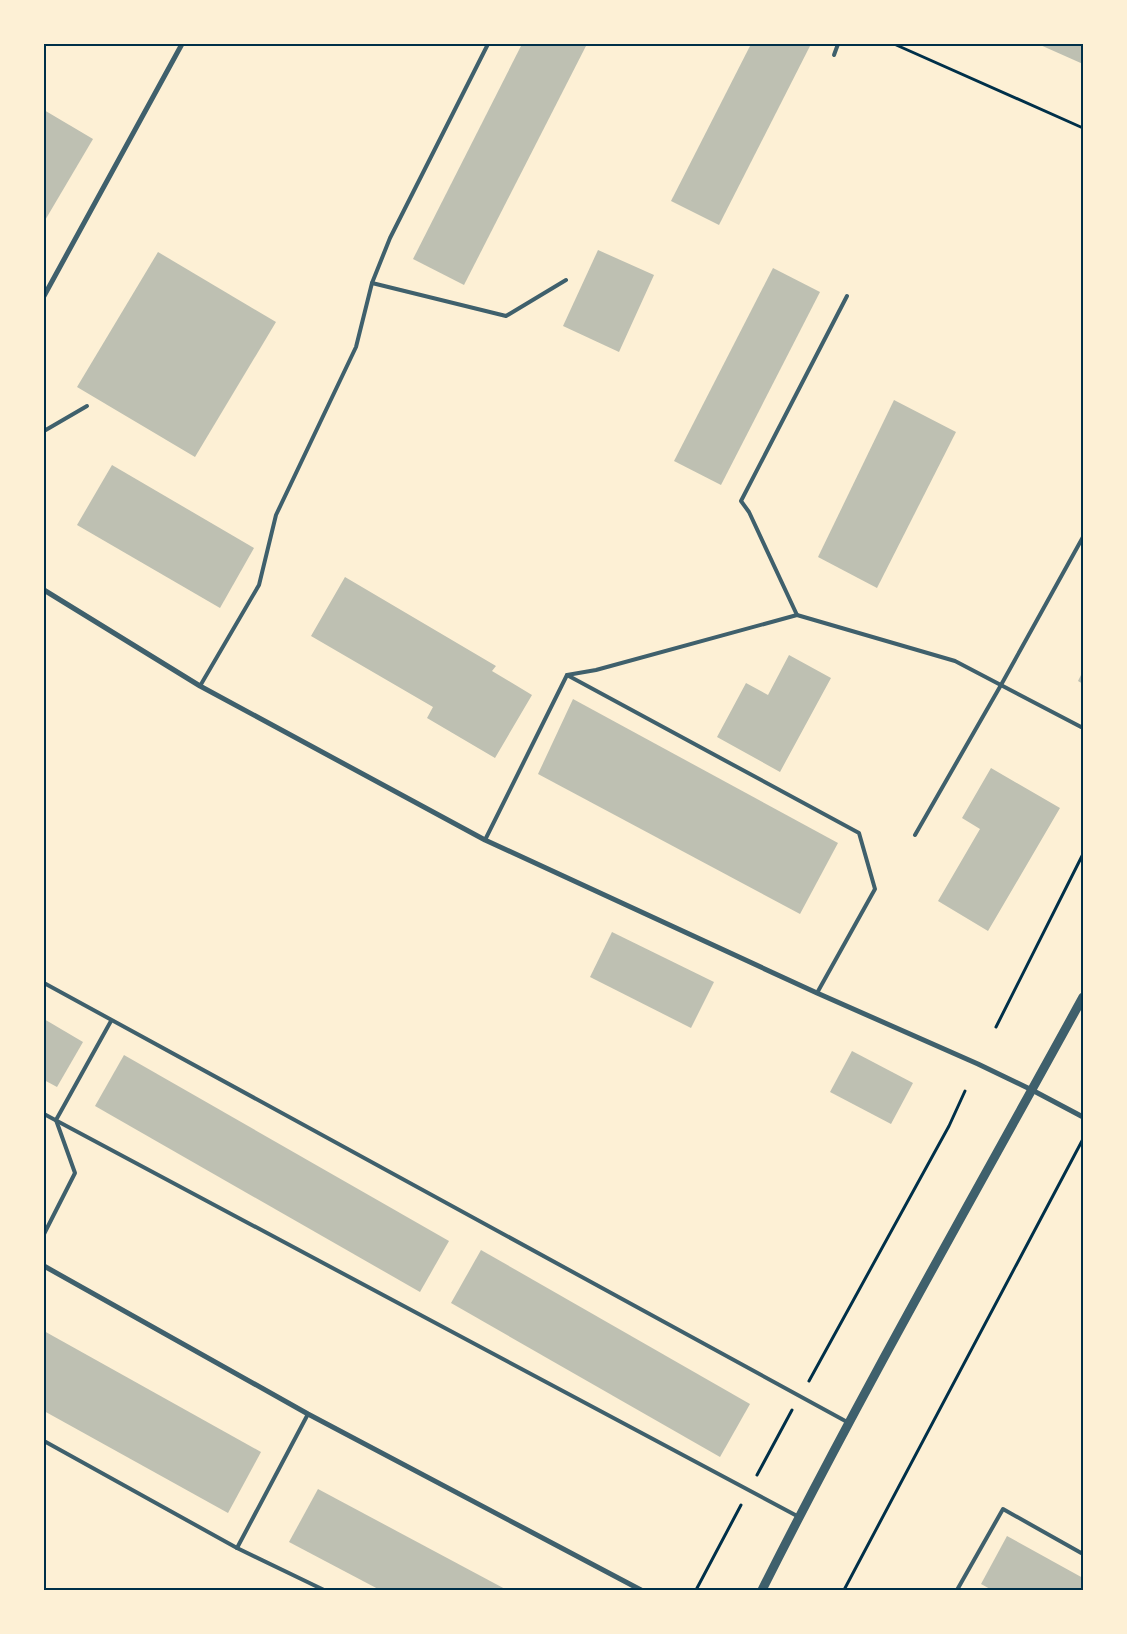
<svg xmlns="http://www.w3.org/2000/svg" width="1127" height="1634" font-family="Raleway,sans-serif">
	<rect width="100%" height="100%" fill="#fdf0d5"/>
	<g fill="#bec0b2">
		<polygon points="522,44 587,44 464,285 413,259"/>
		<polygon points="751,44 811,44 719,225 671,201"/>
		<polygon points="1038,44 1083,44 1083,64"/>
		<polygon points="44,110 93,139 44,222"/>
		<polygon points="598,250 654,275 619,352 563,326"/>
		<polygon points="158,252 276,322 195,457 77,387"/>
		<polygon points="773,268 820,292 721,485 674,461"/>
		<polygon points="894,400 956,432 877,588 818,557"/>
		<polygon points="112,465 254,548 220,608 77,525"/>
		<polygon points="345,577 496,666 492,671 532,695 495,758 427,718 433,707 311,636"/>
		<polygon points="789,655 831,678 780,772 717,737 746,683 768,695"/>
		<polygon points="1083,671 1083,684 1078,681"/>
		<polygon points="573,699 838,843 800,914 538,774"/>
		<polygon points="991,768 1060,808 988,931 938,901 980,829 962,818"/>
		<polygon points="612,932 714,982 691,1028 590,977"/>
		<polygon points="44,1019 83,1042 57,1087 44,1080"/>
		<polygon points="852,1051 913,1083 891,1124 830,1092"/>
		<polygon points="124,1055 449,1241 420,1292 95,1106"/>
		<polygon points="481,1250 750,1404 720,1457 451,1303"/>
		<polygon points="44,1331 261,1452 228,1513 44,1411"/>
		<polygon points="318,1489 507,1590 380,1590 289,1542"/>
		<polygon points="1007,1536 1083,1578 1083,1590 992,1590 981,1584"/>
	</g>
	<g fill="none" stroke-linecap="round" stroke-linejoin="round">
		<g stroke="#003049" stroke-width="3">
			<polyline points="894,44 1083,128"/>
			<polyline points="996,1027 1083,854"/>
			<polyline points="809,1381 949,1126 965,1091"/>
			<polyline points="757,1475 792,1410"/>
			<polyline points="696,1590 741,1505"/>
			<polyline points="844,1590 1083,1139"/>
		</g>
		<g stroke="#3f606c" stroke-width="4">
			<polyline points="834,55 838,44"/>
			<polyline points="372,283 506,316 566,280"/>
			<polyline points="44,431 87,406"/>
			<polyline points="797,615 749,512 741,501 847,296"/>
			<polyline points="567,675 859,833 875,889 817,993"/>
			<polyline points="200,686 259,585 276,515 356,347 372,283 390,238 488,44"/>
			<polyline points="915,835 1001,685 1083,537"/>
			<polyline points="485,840 567,675 596,670 797,615 955,661 1083,728"/>
			<polyline points="44,983 849,1423"/>
			<polyline points="44,1114 799,1517"/>
			<polyline points="44,1234 75,1173 56,1120 111,1021"/>
			<polyline points="44,1441 237,1548 324,1590"/>
			<polyline points="237,1548 308,1414"/>
			<polyline points="957,1590 1003,1509 1083,1554"/>
		</g>
		<g stroke="#3f606c" stroke-width="5">
			<polyline points="44,296 182,44"/>
			<polyline points="44,590 200,686 485,840 817,993 978,1064 1032,1090 1083,1117"/>
			<polyline points="44,1266 308,1414 641,1590"/>
		</g>
		<path stroke="#3f606c" stroke-width="9" d="M762,1590C863,1389 975,1194 1083,997"/>
	</g>
	<rect width="1127" height="1634" fill="none" stroke="#fdf0d5" stroke-width="90"/>
	<rect x="45" y="45" width="1037" height="1544" fill="none" stroke="#003049" stroke-width="2"/>
</svg>
